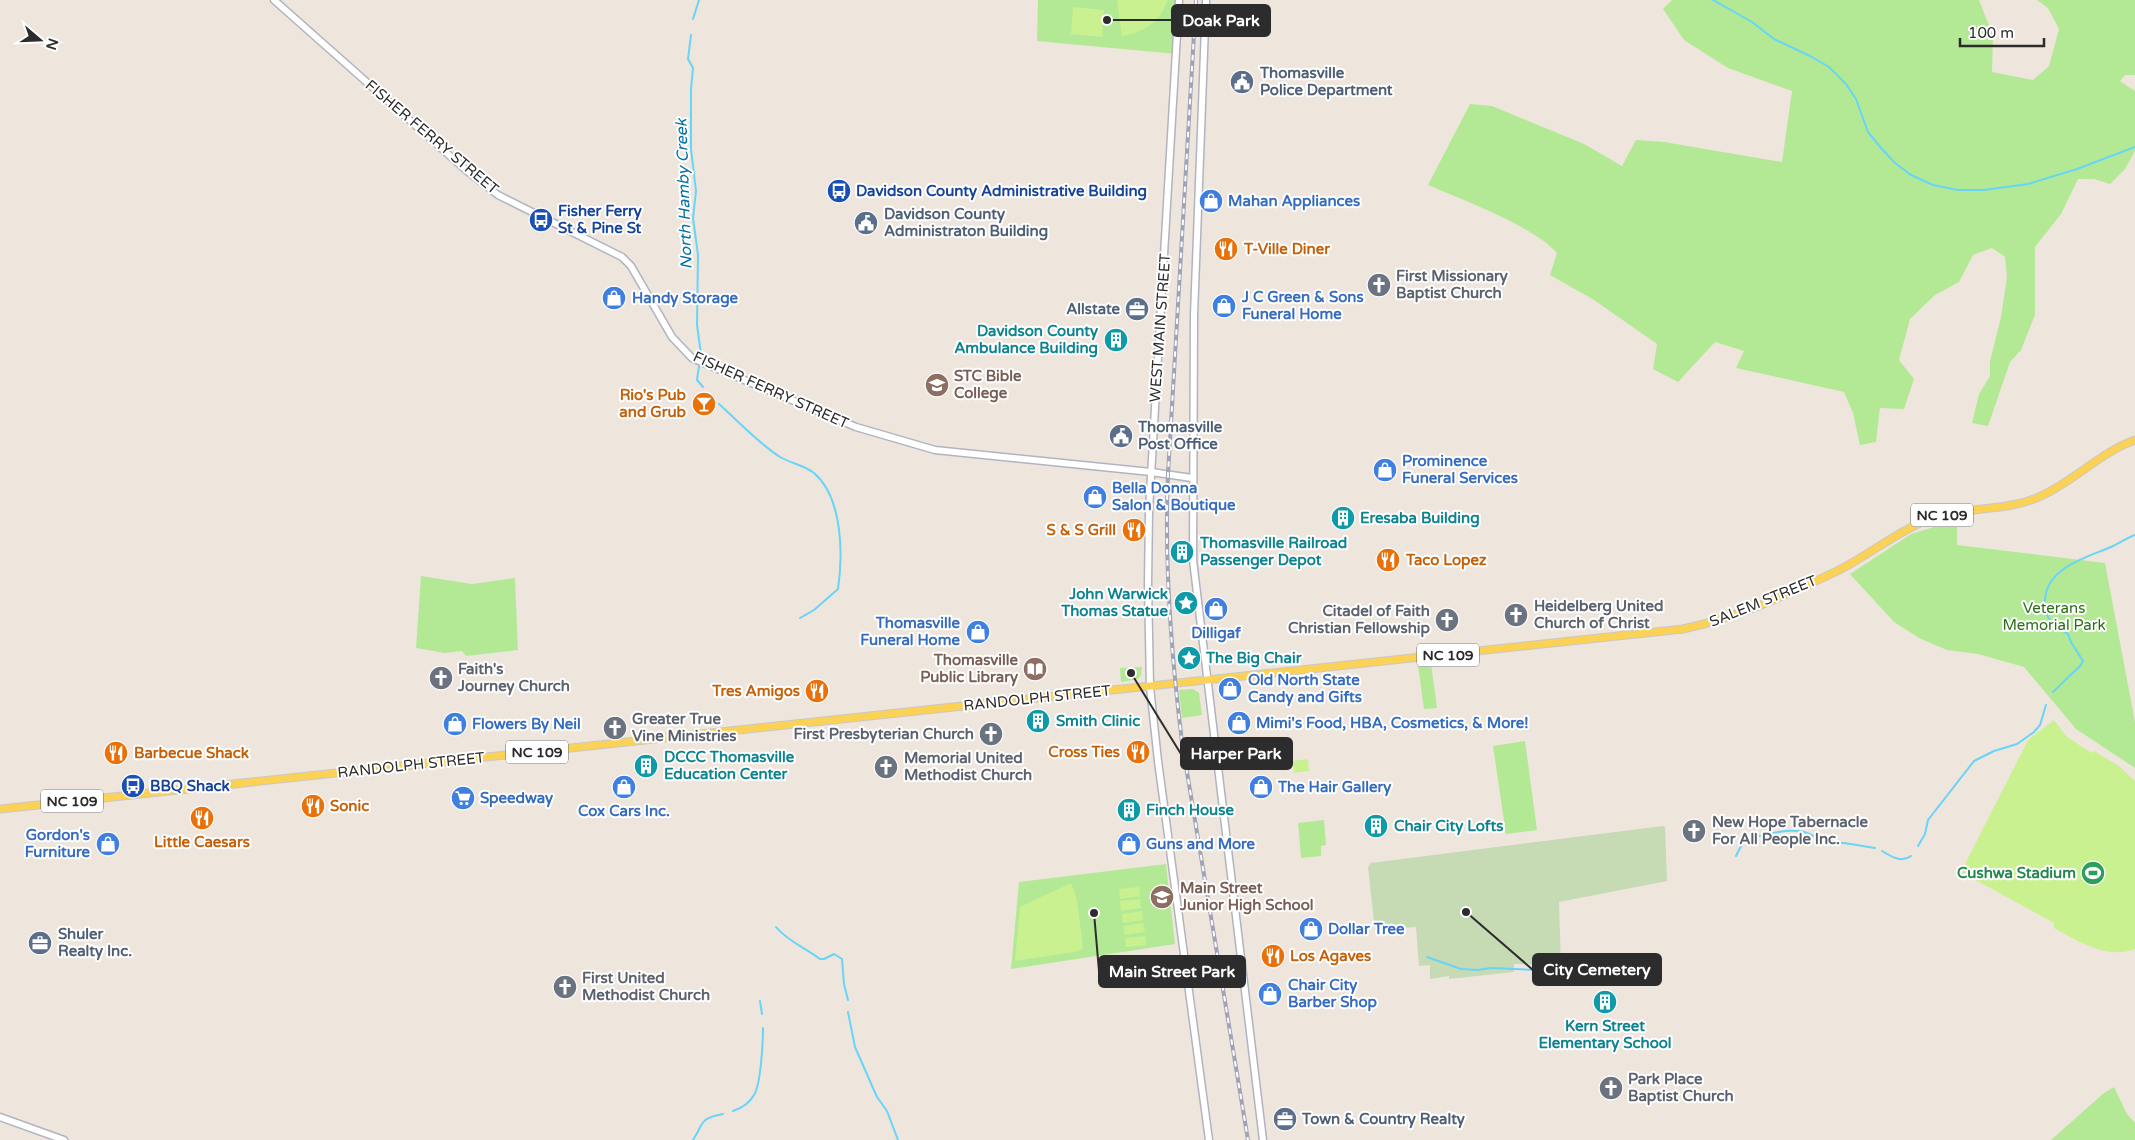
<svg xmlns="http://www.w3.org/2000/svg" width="2135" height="1140" font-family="'Varela Round',sans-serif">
	<rect width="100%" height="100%" fill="#eee6dd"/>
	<g fill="#b3e995">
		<polygon points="1038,0 1178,0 1176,54 1037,41"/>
		<path d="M1672,0H1979L1993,36L1992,72L2033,80L2049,66L2059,29L2048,8L2037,0H2135V75H2125L2120,81L2135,91V151L2125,169L2110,184L2094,179H2078L2061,214L2035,247V315L2021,350L2010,362L1988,426L1972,423L1979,394L1990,376V361L2001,317L2007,277L2005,257L1992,248L1973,255L1959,282L1935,295L1910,319L1899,360L1914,379L1904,409L1880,408L1876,442L1860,445L1853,413L1844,392L1736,368L1744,351L1715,342L1678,382L1653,369L1657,344L1594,300L1550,275L1557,253C1533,226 1463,200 1428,185L1470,104L1492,106L1584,144L1622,166L1636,140L1664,142L1782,162L1792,91L1728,68L1684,40L1663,9Z"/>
		<polygon points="1957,520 1957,545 2105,563 2135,722 2135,768 2076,729 2024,667 1978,654 1947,650 1919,638 1894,622 1850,574 1911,534"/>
		<polygon points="421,576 472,584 515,578 518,650 466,656 462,651 445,653 416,648"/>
		<polygon points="1431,663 1437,708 1424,709 1418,665"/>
		<polygon points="1142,667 1141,675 1138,679 1121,682 1120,668"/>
		<polygon points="1193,689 1199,693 1202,715 1182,718 1179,690"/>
		<polygon points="1525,741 1537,830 1506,834 1493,746"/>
		<polygon points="1324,820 1326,845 1321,846 1321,856 1301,858 1298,823"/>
		<polygon points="1166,864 1175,944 1011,969 1019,882"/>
		<polygon points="2114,1087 2127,1114 2135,1123 2135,1140 2051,1140 2104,1093"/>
	</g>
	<polygon fill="#c6dab3" points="1663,826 1665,827 1667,881 1559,902 1561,965 1514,964 1514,972 1449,979 1449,976 1430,979 1430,965 1419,966 1416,927 1375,930 1368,867 1371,863"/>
	<g fill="#c9f190">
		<path d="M1117,0H1168C1159,22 1145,32 1122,36Z"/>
		<polygon points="1073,7 1104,10 1102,37 1071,34"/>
		<path d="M2054,720L2067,737L2092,753L2094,751L2119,766L2135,781V949C2107,960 2078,941 2054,928V923L1961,872L2028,740Z"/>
		<polygon points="1308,759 1309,771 1294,773 1293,761"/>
		<polygon points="1071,883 1077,900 1083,947 1080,951 1015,961 1020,907"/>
		<polygon points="1139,887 1140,896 1120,899 1119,889"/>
		<polygon points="1140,899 1141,908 1121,911 1120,901"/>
		<polygon points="1142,911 1143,920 1123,923 1122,914"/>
		<polygon points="1143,923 1145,932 1125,935 1123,926"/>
		<polygon points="1145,936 1146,945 1126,947 1125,938"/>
	</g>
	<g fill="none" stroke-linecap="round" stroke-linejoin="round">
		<g stroke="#68d4f8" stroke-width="2">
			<polyline points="1713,0 1752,22 1774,39 1810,56 1829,67 1846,84 1856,99 1868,132 1881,148 1895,163 1911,175 1933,185 1958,190 1984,190 2028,184 2077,169 2135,147"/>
			<polyline points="693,19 699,0"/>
			<polyline points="691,35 688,59 693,68 691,89 691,149 696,191 693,218 698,255 697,325 701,354"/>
			<polyline points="699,366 697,380 703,387"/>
			<path d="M719,404C738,421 757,442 780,457C790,463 804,465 814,473C843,498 843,555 838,589L814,610L800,618"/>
			<path d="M2053,692L2081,665L2083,661L2071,642L2068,634C2055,627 2044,619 2045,602C2045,568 2085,558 2111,547C2119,543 2127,538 2135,535"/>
			<polyline points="1918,846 1925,834 1928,820 1974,761 1994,751 2017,744 2034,732 2040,725 2046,705"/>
			<path d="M1882,851C1892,857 1901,863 1911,856"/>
			<path d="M1736,856L1743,842C1758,835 1791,827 1807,833C1813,835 1819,839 1825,840C1842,843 1859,845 1875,848"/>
			<path d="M776,927C787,941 806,948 820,959H824L834,954L842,959L844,984L848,1000"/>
			<polyline points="1427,957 1461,969 1478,970 1491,968 1559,971 1564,968"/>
			<polyline points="760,1001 762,1014"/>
			<polyline points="848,1012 855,1047 877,1097 887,1111 898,1140"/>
			<path d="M733,1111C742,1108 749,1104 754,1095C761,1084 763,1041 763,1028"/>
			<path d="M693,1140C705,1122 698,1119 723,1114"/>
		</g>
		<g stroke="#b1b4c0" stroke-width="9">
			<g id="secondary">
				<polyline points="274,0 467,171 498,195 622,257 631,266 672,337 692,358 856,427 935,450 1151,472 1192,478"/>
				<polyline points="1179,0 1149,510 1148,584 1150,687 1158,761 1209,1140"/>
				<polyline points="1206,0 1194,315 1193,560 1263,1140"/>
				<polyline points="0,1117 64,1140"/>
			</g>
		</g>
		<g stroke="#c8c8c8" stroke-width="9">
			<path id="primary" d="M0,809L1683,629C1736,618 1787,595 1835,572C1867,557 1894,533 1927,520C1963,505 2005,513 2041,496C2074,481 2101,452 2135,440"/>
		</g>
		<use href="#secondary" stroke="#fff" stroke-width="6"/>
		<use href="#primary" stroke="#fbd255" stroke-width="7"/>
		<g stroke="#9fa3b7" stroke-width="4">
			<path id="rail" d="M1196,0L1168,474C1164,564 1171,653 1182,742L1248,1140"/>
		</g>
		<use href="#rail" stroke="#fff" stroke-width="2" stroke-dasharray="5.5" stroke-linecap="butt"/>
	</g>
	<defs>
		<g id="civic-disc" transform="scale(1.25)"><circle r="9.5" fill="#5c6f8a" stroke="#fff"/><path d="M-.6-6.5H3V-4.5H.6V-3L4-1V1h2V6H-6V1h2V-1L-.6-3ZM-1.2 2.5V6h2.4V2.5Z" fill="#fff"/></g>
		<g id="bus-disc" transform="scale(1.25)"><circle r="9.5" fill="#1a4fb4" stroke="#fff"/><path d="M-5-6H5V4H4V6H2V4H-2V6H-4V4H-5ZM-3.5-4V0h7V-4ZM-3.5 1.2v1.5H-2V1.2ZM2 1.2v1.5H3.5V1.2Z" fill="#fff"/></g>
		<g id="shop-disc" transform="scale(1.25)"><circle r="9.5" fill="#3f7fe0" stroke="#fff"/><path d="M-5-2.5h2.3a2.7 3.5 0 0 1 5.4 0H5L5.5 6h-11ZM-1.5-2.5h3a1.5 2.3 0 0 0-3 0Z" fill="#fff"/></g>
		<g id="restaurant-disc" transform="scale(1.25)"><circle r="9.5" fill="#e8710a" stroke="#fff"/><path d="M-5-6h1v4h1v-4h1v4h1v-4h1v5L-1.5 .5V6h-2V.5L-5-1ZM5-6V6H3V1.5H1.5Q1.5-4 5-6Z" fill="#fff"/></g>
		<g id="church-disc" transform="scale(1.25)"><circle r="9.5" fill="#6b7280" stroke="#fff"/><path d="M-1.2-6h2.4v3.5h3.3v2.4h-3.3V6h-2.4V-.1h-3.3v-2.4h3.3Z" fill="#fff"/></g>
		<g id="office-disc" transform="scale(1.25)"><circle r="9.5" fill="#5c6f8a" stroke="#fff"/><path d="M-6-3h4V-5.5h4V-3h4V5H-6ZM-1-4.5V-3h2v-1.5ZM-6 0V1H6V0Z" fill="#fff"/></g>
		<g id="building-disc" transform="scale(1.25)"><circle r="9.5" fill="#0f9aa8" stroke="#fff"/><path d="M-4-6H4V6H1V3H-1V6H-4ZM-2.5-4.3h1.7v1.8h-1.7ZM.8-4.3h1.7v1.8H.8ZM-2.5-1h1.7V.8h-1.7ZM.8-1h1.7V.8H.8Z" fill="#fff"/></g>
		<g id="university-disc" transform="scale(1.25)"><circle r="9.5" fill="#8d6e63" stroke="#fff"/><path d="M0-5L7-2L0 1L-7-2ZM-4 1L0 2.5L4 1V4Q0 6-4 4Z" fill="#fff"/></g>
		<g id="bar-disc" transform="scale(1.25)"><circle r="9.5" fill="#e8710a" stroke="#fff"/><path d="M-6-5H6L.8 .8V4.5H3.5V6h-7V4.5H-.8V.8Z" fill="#fff"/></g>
		<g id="sight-disc" transform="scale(1.25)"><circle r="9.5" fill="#0f9aa8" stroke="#fff"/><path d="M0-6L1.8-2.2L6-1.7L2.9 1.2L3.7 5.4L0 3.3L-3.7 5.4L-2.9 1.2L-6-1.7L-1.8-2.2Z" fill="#fff"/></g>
		<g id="library-disc" transform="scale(1.25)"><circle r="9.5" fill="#8d6e63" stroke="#fff"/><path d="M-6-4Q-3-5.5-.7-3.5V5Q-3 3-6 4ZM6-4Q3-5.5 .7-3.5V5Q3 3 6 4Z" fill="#fff"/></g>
		<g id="supermarket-disc" transform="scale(1.25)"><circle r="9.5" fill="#3f7fe0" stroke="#fff"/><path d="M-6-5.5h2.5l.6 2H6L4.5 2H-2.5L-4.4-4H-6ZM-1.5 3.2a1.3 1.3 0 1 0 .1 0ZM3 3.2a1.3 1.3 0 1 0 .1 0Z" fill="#fff"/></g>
		<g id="stadium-disc" transform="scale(1.25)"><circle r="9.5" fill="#2e9e5b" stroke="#fff"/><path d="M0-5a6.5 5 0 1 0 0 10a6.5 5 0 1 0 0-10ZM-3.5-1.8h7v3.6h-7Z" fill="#fff"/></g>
		<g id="school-disc" transform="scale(1.25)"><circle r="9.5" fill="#8d6e63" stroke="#fff"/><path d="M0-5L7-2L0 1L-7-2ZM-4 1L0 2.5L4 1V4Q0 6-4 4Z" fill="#fff"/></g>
	</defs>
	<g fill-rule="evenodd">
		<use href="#civic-disc" x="1242" y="82"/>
		<use href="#bus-disc" x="839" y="191"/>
		<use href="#shop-disc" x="1211" y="201"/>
		<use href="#bus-disc" x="541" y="220"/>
		<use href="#civic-disc" x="866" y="223"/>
		<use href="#restaurant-disc" x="1226" y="249"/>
		<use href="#church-disc" x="1379" y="285"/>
		<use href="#shop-disc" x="614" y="298"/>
		<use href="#shop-disc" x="1224" y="306"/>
		<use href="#office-disc" x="1137" y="309"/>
		<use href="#building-disc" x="1116" y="340"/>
		<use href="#university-disc" x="937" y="385"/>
		<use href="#bar-disc" x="704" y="404"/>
		<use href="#civic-disc" x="1121" y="436"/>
		<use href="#shop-disc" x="1385" y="470"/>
		<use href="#shop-disc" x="1095" y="497"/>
		<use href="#building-disc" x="1343" y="518"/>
		<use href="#restaurant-disc" x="1134" y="530"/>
		<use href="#building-disc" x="1182" y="552"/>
		<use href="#restaurant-disc" x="1388" y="560"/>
		<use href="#sight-disc" x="1186" y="603"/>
		<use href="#shop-disc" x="1216" y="609"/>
		<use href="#church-disc" x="1516" y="615"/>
		<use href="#church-disc" x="1447" y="620"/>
		<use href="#shop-disc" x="978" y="632"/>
		<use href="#sight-disc" x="1189" y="658"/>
		<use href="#library-disc" x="1035" y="669"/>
		<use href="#church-disc" x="441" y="678"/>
		<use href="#shop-disc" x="1230" y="689"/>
		<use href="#restaurant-disc" x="817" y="691"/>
		<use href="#building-disc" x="1038" y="721"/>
		<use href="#shop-disc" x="1239" y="723"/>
		<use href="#shop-disc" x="455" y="724"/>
		<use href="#church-disc" x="615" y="728"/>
		<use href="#church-disc" x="991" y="734"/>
		<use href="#restaurant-disc" x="1138" y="752"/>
		<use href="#restaurant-disc" x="116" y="753"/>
		<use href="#building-disc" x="646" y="766"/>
		<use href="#church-disc" x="886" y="767"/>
		<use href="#bus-disc" x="133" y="786"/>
		<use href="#shop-disc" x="624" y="787"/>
		<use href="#shop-disc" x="1261" y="787"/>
		<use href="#supermarket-disc" x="463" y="798"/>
		<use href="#restaurant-disc" x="313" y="806"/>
		<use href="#building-disc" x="1129" y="810"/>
		<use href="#restaurant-disc" x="202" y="818"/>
		<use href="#building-disc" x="1376" y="826"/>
		<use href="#church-disc" x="1694" y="831"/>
		<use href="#shop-disc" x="108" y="844"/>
		<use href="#shop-disc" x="1129" y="844"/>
		<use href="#stadium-disc" x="2093" y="873"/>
		<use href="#school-disc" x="1162" y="897"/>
		<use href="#shop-disc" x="1311" y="929"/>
		<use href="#office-disc" x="40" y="943"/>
		<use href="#restaurant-disc" x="1273" y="956"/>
		<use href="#church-disc" x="565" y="987"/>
		<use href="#shop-disc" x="1270" y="994"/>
		<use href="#building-disc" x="1605" y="1002"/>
		<use href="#church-disc" x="1611" y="1088"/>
		<use href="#office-disc" x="1285" y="1119"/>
	</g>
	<g text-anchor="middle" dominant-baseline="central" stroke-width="4" stroke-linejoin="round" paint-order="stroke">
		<g fill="#fff" stroke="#6b6b6b" stroke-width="1">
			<rect x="1911" y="503.5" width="62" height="23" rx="4"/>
			<rect x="1417" y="643.5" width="62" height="23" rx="4"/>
			<rect x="506" y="740.5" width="62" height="23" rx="4"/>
			<rect x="41" y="789.5" width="62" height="23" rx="4"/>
		</g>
		<g font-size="14" font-weight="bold" fill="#2c2c2c">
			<text x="1942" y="515">NC 109</text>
			<text x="1448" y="655">NC 109</text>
			<text x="537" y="752">NC 109</text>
			<text x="72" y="801">NC 109</text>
		</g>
		<g font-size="15" font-weight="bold" fill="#4e5e75" stroke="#fff" text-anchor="start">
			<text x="1260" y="73">Thomasville<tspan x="1260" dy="17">Police Department</tspan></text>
			<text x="884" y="214">Davidson County<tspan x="884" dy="17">Administraton Building</tspan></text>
			<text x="1120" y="309" text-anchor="end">Allstate</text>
			<text x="1138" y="427">Thomasville<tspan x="1138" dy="17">Post Office</tspan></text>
			<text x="58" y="934">Shuler<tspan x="58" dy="17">Realty Inc.</tspan></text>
			<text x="1302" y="1119">Town &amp; Country Realty</text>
		</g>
		<g font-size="15" fill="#2c2c2c" stroke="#fff">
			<text transform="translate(432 137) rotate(40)">FISHER FERRY STREET</text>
			<text transform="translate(1160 328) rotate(-86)">WEST MAIN STREET</text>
			<text transform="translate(771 390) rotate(24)">FISHER FERRY STREET</text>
			<text transform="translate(1763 601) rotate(-22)">SALEM STREET</text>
			<text transform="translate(1037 698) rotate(-6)">RANDOLPH STREET</text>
			<text transform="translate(411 765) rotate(-6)">RANDOLPH STREET</text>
		</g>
		<g font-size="15" font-weight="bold" fill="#164399" stroke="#fff" text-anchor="start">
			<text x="856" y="191">Davidson County Administrative Building</text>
			<text x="558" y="211">Fisher Ferry<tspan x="558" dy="17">St &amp; Pine St</tspan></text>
			<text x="150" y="786">BBQ Shack</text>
		</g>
		<g font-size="15" font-weight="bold" fill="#366cbe" stroke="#fff" text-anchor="start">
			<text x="1228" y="201">Mahan Appliances</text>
			<text x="1242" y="297">J C Green &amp; Sons<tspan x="1242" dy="17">Funeral Home</tspan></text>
			<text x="632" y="298">Handy Storage</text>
			<text x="1402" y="461">Prominence<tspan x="1402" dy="17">Funeral Services</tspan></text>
			<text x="1112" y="488">Bella Donna<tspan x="1112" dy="17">Salon &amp; Boutique</tspan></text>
			<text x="960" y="623" text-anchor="end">Thomasville<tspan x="960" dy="17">Funeral Home</tspan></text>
			<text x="1216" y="633" text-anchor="middle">Dilligaf</text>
			<text x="1248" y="680">Old North State<tspan x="1248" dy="17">Candy and Gifts</tspan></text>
			<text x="1256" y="723">Mimi's Food, HBA, Cosmetics, &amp; More!</text>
			<text x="472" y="724">Flowers By Neil</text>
			<text x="1278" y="787">The Hair Gallery</text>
			<text x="480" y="798">Speedway</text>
			<text x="624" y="811" text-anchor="middle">Cox Cars Inc.</text>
			<text x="90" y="835" text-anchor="end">Gordon's<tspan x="90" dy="17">Furniture</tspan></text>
			<text x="1146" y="844">Guns and More</text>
			<text x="1328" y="929">Dollar Tree</text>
			<text x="1288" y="985">Chair City<tspan x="1288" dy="17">Barber Shop</tspan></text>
		</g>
		<g font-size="15" font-weight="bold" fill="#c56008" stroke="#fff" text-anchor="start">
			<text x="1244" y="249">T-Ville Diner</text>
			<text x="686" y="395" text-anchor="end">Rio's Pub<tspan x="686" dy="17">and Grub</tspan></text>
			<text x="1116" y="530" text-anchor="end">S &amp; S Grill</text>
			<text x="1406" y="560">Taco Lopez</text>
			<text x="800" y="691" text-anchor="end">Tres Amigos</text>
			<text x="1120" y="752" text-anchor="end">Cross Ties</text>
			<text x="134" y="753">Barbecue Shack</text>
			<text x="330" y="806">Sonic</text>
			<text x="202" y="842" text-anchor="middle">Little Caesars</text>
			<text x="1290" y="956">Los Agaves</text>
		</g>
		<g font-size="15" font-weight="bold" fill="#5b616d" stroke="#fff" text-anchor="start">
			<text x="1396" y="276">First Missionary<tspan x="1396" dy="17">Baptist Church</tspan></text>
			<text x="1534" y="606">Heidelberg United<tspan x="1534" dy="17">Church of Christ</tspan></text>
			<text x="1430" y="611" text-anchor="end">Citadel of Faith<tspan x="1430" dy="17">Christian Fellowship</tspan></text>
			<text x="458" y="669">Faith's<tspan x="458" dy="17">Journey Church</tspan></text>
			<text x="632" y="719">Greater True<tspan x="632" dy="17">Vine Ministries</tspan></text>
			<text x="974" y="734" text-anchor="end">First Presbyterian Church</text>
			<text x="904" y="758">Memorial United<tspan x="904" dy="17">Methodist Church</tspan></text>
			<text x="1712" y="822">New Hope Tabernacle<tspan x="1712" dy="17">For All People Inc.</tspan></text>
			<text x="582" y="978">First United<tspan x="582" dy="17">Methodist Church</tspan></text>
			<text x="1628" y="1079">Park Place<tspan x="1628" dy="17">Baptist Church</tspan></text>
		</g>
		<g font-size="15" font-weight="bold" fill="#0d838f" stroke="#fff" text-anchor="start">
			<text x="1098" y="331" text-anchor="end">Davidson County<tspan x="1098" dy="17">Ambulance Building</tspan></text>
			<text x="1360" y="518">Eresaba Building</text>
			<text x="1200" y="543">Thomasville Railroad<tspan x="1200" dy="17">Passenger Depot</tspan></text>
			<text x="1168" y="594" text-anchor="end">John Warwick<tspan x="1168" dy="17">Thomas Statue</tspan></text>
			<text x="1206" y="658">The Big Chair</text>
			<text x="1056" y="721">Smith Clinic</text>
			<text x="664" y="757">DCCC Thomasville<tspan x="664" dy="17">Education Center</tspan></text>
			<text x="1146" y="810">Finch House</text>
			<text x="1394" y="826">Chair City Lofts</text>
			<text x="1605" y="1026" text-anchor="middle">Kern Street<tspan x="1605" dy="17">Elementary School</tspan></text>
		</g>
		<g font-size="15" font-weight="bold" fill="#785e54" stroke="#fff" text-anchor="start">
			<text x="954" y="376">STC Bible<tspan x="954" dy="17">College</tspan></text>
			<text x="1018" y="660" text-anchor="end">Thomasville<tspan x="1018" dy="17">Public Library</tspan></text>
			<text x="1180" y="888">Main Street<tspan x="1180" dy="17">Junior High School</tspan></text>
		</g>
		<g font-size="15" fill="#296f15" stroke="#fff">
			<text x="2054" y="608">Veterans<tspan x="2054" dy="17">Memorial Park</tspan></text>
		</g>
		<g font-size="15" font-weight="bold" fill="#27864d" stroke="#fff" text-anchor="end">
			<text x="2076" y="873">Cushwa Stadium</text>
		</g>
		<g font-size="16" font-style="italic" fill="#0371a8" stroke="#fff">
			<text transform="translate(684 194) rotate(-92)">North Hamby Creek</text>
		</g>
	</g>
	<path fill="none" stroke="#2c2c2c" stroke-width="2" d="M1107 20L1172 20M1131 673L1181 754M1466 912L1533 970M1094 913L1099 971"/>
	<g fill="#2c2c2c" stroke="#fff" stroke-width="2">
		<circle cx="1107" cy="20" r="5"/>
		<circle cx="1131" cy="673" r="5"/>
		<circle cx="1466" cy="912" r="5"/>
		<circle cx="1094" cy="913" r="5"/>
	</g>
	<g fill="#2c2c2c" stroke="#2c2c2c" stroke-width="2">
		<rect x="1172" y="5" width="98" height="31" rx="5"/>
		<rect x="1181" y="738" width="111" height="31" rx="5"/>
		<rect x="1533" y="954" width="128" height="31" rx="5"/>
		<rect x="1099" y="956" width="146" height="31" rx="5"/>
	</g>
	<g font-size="16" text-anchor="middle" font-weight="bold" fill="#fff">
		<text x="1221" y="26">Doak Park</text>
		<text x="1236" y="759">Harper Park</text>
		<text x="1597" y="975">City Cemetery</text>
		<text x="1172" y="977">Main Street Park</text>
	</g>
	<g transform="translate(40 40) rotate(109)" stroke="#ffffff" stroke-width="4" paint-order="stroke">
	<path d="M0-4L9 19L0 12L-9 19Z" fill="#2c2c2c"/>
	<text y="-8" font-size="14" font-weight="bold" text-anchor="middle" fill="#2c2c2c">N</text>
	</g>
	<path d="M1960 38v8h84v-8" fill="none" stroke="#2c2c2c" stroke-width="2.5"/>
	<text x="1968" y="38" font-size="15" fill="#2c2c2c" stroke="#ffffff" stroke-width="4" paint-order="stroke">100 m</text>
</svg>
